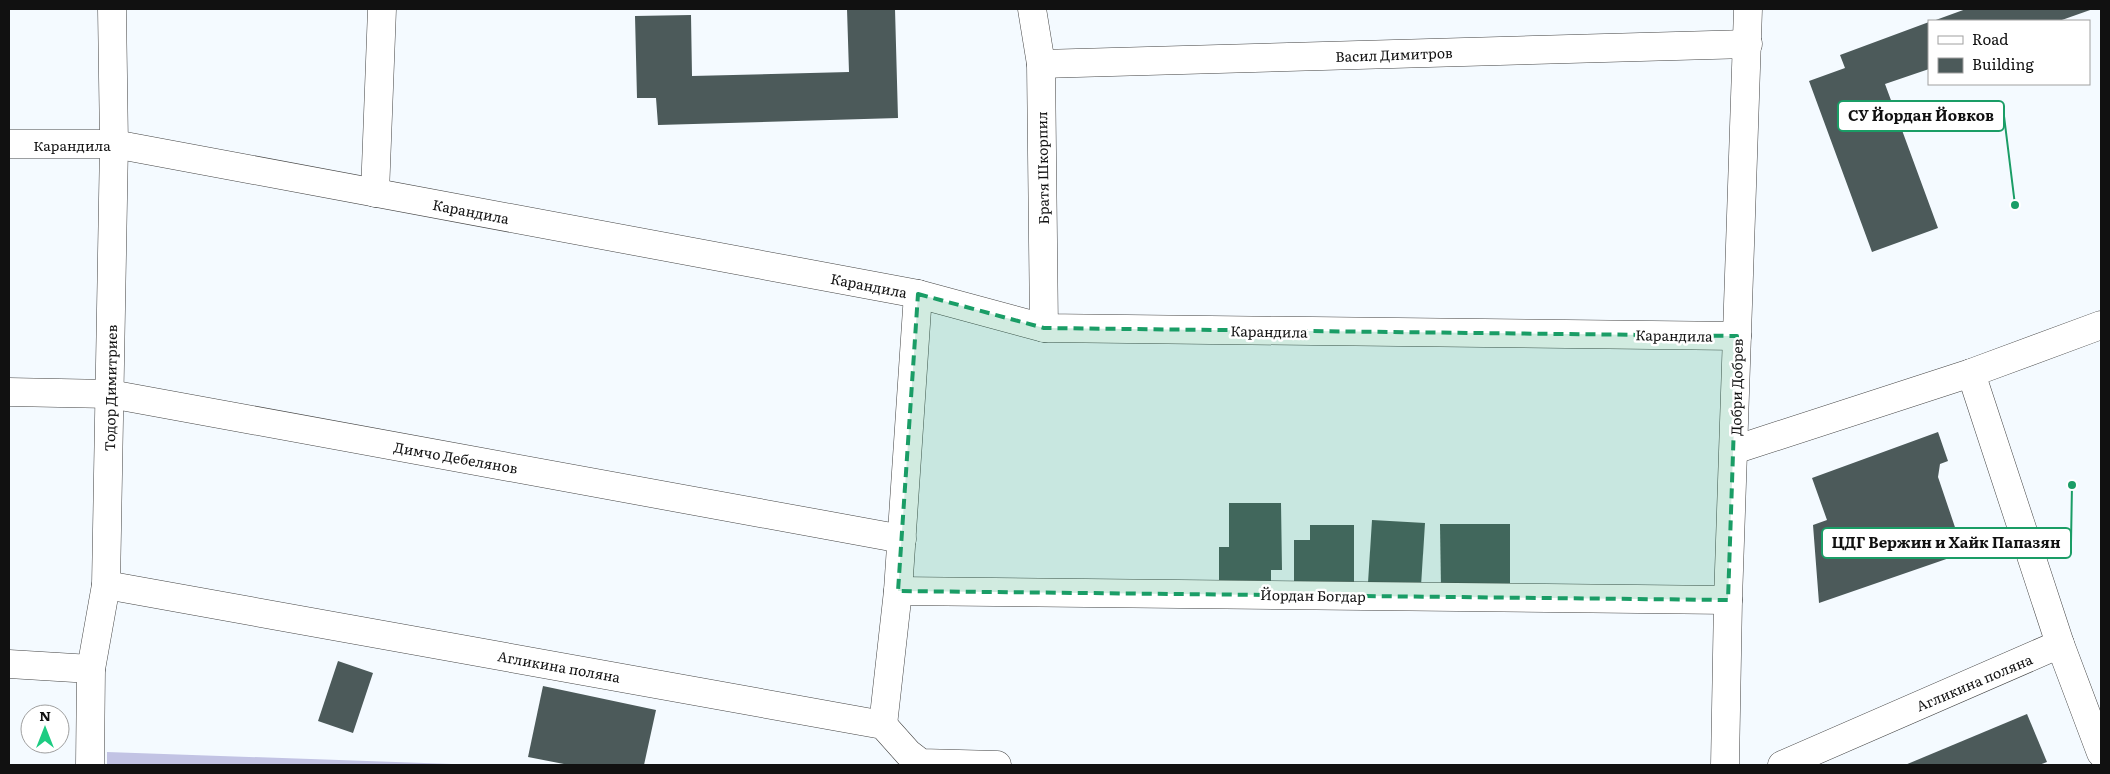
<svg xmlns="http://www.w3.org/2000/svg" width="2110" height="774" font-family="Literata,serif">
	<rect width="100%" height="100%" fill="#f4faff"/>
	<polygon fill="#c2c3e4" points="107,752 481,765 107,765"/>
	<g fill="#4c5a5a">
		<polygon points="847,9 895,9 898,118 658,125 656,98 637,98 635,16 691,15 692,76 849,72"/>
		<polygon points="1966,9 2093,9 2059,21 1933,21"/>
		<polygon points="1929,22 1929,69 1885,84 1938,228 1872,252 1809,81 1845,68 1840,55"/>
		<polygon points="1938,432 1948,461 1940,464 1938,477 1960,542 1984,546 1819,603 1813,525 1827,520 1812,478"/>
		<polygon points="1229,503 1281,503 1282,570 1271,570 1271,585 1219,585 1219,547 1229,547"/>
		<polygon points="1372,520 1425,523 1421,586 1368,583"/>
		<polygon points="1440,524 1510,524 1510,589 1441,589"/>
		<polygon points="1310,525 1354,525 1354,590 1294,590 1294,540 1310,540"/>
		<polygon points="338,661 373,673 353,733 318,721"/>
		<polygon points="543,686 656,710 644,765 569,765 528,757"/>
		<polygon points="2027,714 2047,762 2039,765 1905,765"/>
	</g>
	<g fill="none" stroke-linecap="round" stroke-linejoin="round">
		<g stroke="#444" stroke-width="29">
			<g id="minor">
				<polyline points="1032,9 1041,64 1044,328"/>
				<polyline points="1041,64 1748,44"/>
				<polyline points="9,144 114,144 918,294 1044,328 1737,336"/>
				<polyline points="375,193 382,9"/>
				<polyline points="1971,373 2060,644"/>
				<polyline points="9,392 110,394 902,539"/>
				<polyline points="1734,450 1971,373 2101,325"/>
				<polyline points="106,585 883,725 908,753 921,763 997,765"/>
				<polyline points="898,591 1728,600"/>
				<polyline points="9,664 91,669"/>
				<polyline points="883,725 898,591 918,294"/>
				<polyline points="90,765 91,669 106,585 114,144 112,9"/>
				<polyline points="1725,765 1728,600 1748,9"/>
				<polyline points="1782,765 2060,644 2101,753"/>
			</g>
		</g>
		<use href="#minor" stroke="#fff" stroke-width="28"/>
	</g>
	<path fill="#1a9d66" fill-opacity="0.2" stroke="#1a9d66" stroke-width="4" stroke-dasharray="10 6" stroke-linejoin="round" d="M918,294L1044,328L1737,336L1728,600L898,591Z"/>
	<g text-anchor="middle" dominant-baseline="central" stroke-width="5" stroke-linejoin="round" paint-order="stroke">
		<g font-size="14" fill="#111" stroke="#fff">
			<text transform="translate(1394 54) rotate(-2)">Васил Димитров</text>
			<text x="72" y="145">Карандила</text>
			<text transform="translate(1042 168) rotate(-91)">Братя Шкорпил</text>
			<text transform="translate(471 211) rotate(11)">Карандила</text>
			<text transform="translate(869 285) rotate(11)">Карандила</text>
			<text transform="translate(1269 331) rotate(1)">Карандила</text>
			<text transform="translate(1674 335) rotate(1)">Карандила</text>
			<text transform="translate(1736 387) rotate(-89)">Добри Добрев</text>
			<text transform="translate(110 388) rotate(-89)">Тодор Димитриев</text>
			<text transform="translate(456 457) rotate(10)">Димчо Дебелянов</text>
			<text transform="translate(1313 595) rotate(1)">Йордан Богдар</text>
			<text transform="translate(559 666) rotate(10)">Агликина поляна</text>
			<text transform="translate(1974 682) rotate(-23)">Агликина поляна</text>
		</g>
	</g>
	<path fill="none" stroke="#1a9d66" stroke-width="2" d="M2015 205L2004 116M2072 485L2071 543"/>
	<g fill="#1a9d66" stroke="#fff" stroke-width="2">
		<circle cx="2015" cy="205" r="5"/>
		<circle cx="2072" cy="485" r="5"/>
	</g>
	<g fill="#fff" stroke="#1a9d66" stroke-width="2">
		<rect x="1838" y="101" width="166" height="30" rx="5"/>
		<rect x="1822" y="528" width="249" height="30" rx="5"/>
	</g>
	<g font-size="15" text-anchor="middle" font-weight="bold" fill="#111">
		<text x="1921" y="121">СУ Йордан Йовков</text>
		<text x="1946" y="548">ЦДГ Вержин и Хайк Папазян</text>
	</g>
	<rect width="2110" height="774" fill="none" stroke="#111111" stroke-width="20"/>
	<rect x="1928" y="20" width="162" height="65" fill="#ffffff" stroke="#a0a0a0"/>
	<rect x="1938" y="36" width="25" height="8" fill="#ffffff" stroke="#a0a0a0"/>
	<text x="1972" y="45" font-size="15" fill="#111111">Road</text>
	<rect x="1938" y="58" width="25" height="15" fill="#4c5a5a" stroke="#a0a0a0"/>
	<text x="1972" y="70" font-size="15" fill="#111111">Building</text>
	<g transform="translate(45 729)"><circle r="24" fill="#ffffff" stroke="#a0a0a0"/>
	<path d="M0-4L9 19L0 12L-9 19Z" fill="#1dcc82"/>
	<text y="-8" font-size="14" font-weight="bold" text-anchor="middle" fill="#111111">N</text>
	</g>
</svg>
